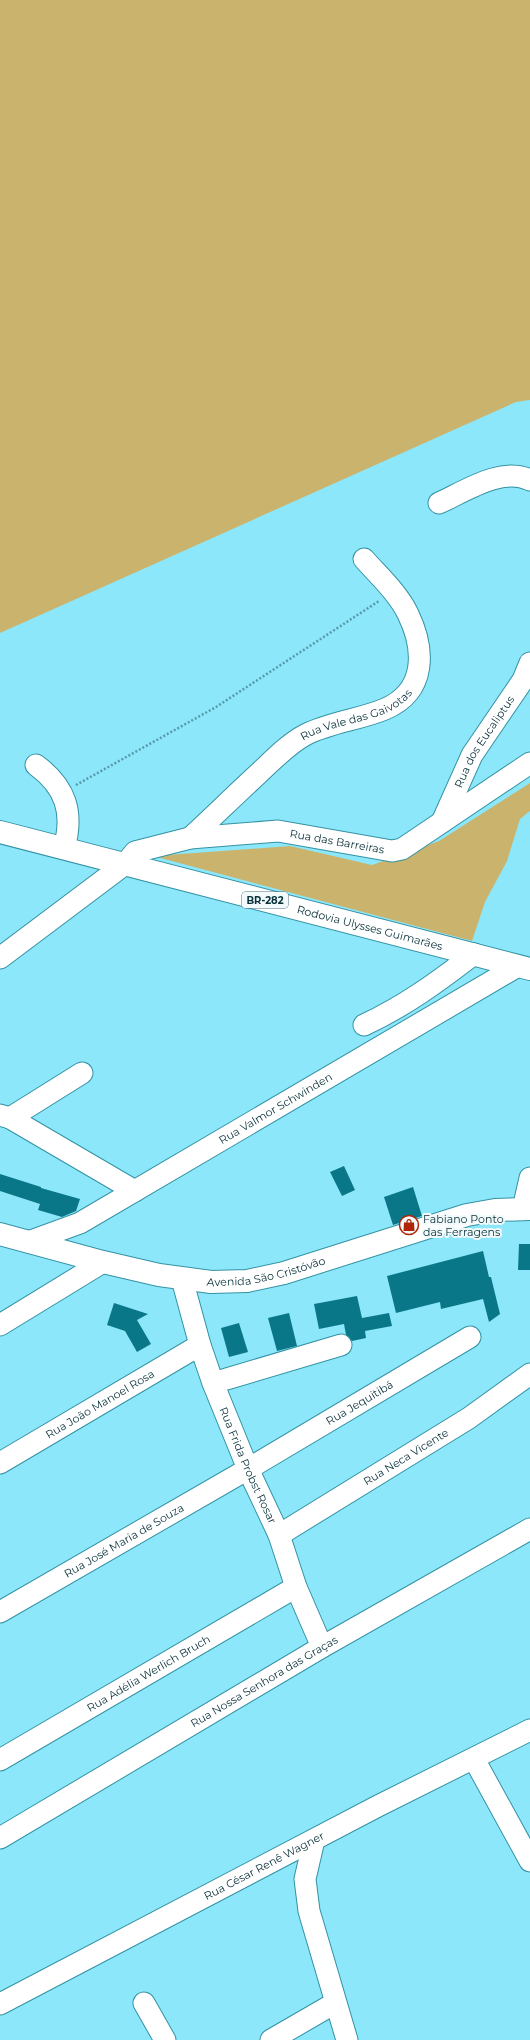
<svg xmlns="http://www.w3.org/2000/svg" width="530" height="2040" font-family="Montserrat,sans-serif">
	<rect width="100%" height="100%" fill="#8de7fa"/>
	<g fill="#cab36d">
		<polygon points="0,0 530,0 530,400 516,402 0,633"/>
		<polygon points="530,783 530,811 520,819 507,861 485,902 472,941 153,856 290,846 372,865 439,841"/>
	</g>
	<g fill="#0a7788">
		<polygon points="344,1166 355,1190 342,1196 330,1172"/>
		<polygon points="0,1174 41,1187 41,1188 80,1199 76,1211 62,1217 38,1210 40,1204 0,1191"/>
		<polygon points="413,1187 422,1216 393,1225 384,1197"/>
		<polygon points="519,1244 530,1244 530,1270 518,1270"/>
		<polygon points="483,1251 489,1277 491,1277 500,1314 489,1322 483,1299 441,1309 440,1302 396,1313 387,1276"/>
		<polygon points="357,1296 362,1318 389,1313 392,1326 365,1331 366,1338 352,1341 346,1335 344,1324 319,1329 314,1304"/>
		<polygon points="114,1303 148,1314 137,1320 151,1344 137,1352 125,1331 107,1325"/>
		<polygon points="289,1313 297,1346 277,1351 268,1318"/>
		<polygon points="239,1323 248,1352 229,1357 221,1328"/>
	</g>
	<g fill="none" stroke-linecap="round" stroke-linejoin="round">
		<g stroke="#3492a4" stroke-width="23">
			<g id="minor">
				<path d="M439,503C464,492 502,466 530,480"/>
				<path d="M36,765C66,787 74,813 64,848"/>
				<path id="s1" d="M442,822L472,755L523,680L530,663"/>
				<path id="s2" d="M190,838C213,817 235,795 258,774C272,761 288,744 305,735C330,722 359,720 385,709C427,691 425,649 408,614C398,593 379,576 364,559"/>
				<path id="s3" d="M0,958L125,864L135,852L190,838L278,831L392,851L402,849L530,763"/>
				<path d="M364,1025C405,1006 439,981 474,954"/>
				<polyline points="0,1115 10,1118 135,1191"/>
				<polyline points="10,1118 82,1073"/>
				<polyline points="523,1209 530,1178"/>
				<path id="s4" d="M28,1242L80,1223L518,966"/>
				<path id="s5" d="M182,1279L200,1345L213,1383L248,1469L279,1535L296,1587L322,1647"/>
				<polyline points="0,1325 103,1262"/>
				<polyline points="213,1383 341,1345"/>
				<path id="s6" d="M0,1463L200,1345"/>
				<path id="s7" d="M279,1535L469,1418L530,1374"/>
				<path id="s8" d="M0,1612L248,1469L470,1337"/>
				<polyline points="474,1759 530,1861"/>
				<path id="s9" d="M0,1760L296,1587"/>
				<path id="s10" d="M0,1838L322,1647L530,1529"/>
				<polyline points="314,1840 305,1879 309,1911 347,2040"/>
				<polyline points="144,2003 165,2040"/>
				<path id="s11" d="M0,2004L378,1806L530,1730"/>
				<polyline points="271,2040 335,2003"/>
			</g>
		</g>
		<g stroke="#3492a4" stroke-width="24">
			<g id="major">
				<path id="s12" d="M0,1234L103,1262L159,1275L211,1282L247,1281L284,1273L467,1215L495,1210L530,1209"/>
			</g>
		</g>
		<g stroke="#3492a4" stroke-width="24">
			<g id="highway">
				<path id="s13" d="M0,832L530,969"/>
			</g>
		</g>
		<polyline stroke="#569ba9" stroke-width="2.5" stroke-dasharray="2 2" stroke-linecap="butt" points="76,785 216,707 379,601"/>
		<use href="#minor" stroke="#fff" stroke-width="21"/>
		<use href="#major" stroke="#fff" stroke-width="22"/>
		<use href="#highway" stroke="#fff" stroke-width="22"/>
	</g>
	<defs>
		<g id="shop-ring" transform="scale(1)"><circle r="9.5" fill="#f2fafc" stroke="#b02407" stroke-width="1.5"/><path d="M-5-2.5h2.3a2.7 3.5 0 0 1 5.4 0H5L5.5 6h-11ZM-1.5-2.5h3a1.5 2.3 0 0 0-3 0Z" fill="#b02407"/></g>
	</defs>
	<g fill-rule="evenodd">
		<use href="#shop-ring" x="409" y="1225"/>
	</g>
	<g text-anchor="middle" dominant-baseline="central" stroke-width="4" stroke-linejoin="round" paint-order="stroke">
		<rect fill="#f2fafc" stroke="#4f6d74" stroke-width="1" x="242" y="892" width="46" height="16" rx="3"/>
		<g font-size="10" font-weight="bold" fill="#093139">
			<text x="265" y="900">BR-282</text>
		</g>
		<g font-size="11" fill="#093139" stroke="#f2fafc">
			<text stroke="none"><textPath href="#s2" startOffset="210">Rua Vale das Gaivotas</textPath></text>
			<text stroke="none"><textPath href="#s1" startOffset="91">Rua dos Eucaliptus</textPath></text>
			<text stroke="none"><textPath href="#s3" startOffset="377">Rua das Barreiras</textPath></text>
			<text stroke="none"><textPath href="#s13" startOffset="382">Rodovia Ulysses Guimarães</textPath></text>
			<text stroke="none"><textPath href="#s4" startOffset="282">Rua Valmor Schwinden</textPath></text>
			<text stroke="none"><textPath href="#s12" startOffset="273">Avenida São Cristóvão</textPath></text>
			<text stroke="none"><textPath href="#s8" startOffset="416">Rua Jequitibá</textPath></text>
			<text stroke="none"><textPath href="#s6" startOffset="116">Rua João Manoel Rosa</textPath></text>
			<text stroke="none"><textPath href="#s7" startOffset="149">Rua Neca Vicente</textPath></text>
			<text stroke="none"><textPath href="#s5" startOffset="198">Rua Frida Probst Rosar</textPath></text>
			<text stroke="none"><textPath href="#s8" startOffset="143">Rua José Maria de Souza</textPath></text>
			<text stroke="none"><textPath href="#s9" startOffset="172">Rua Adélia Werlich Bruch</textPath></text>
			<text stroke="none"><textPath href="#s10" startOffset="307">Rua Nossa Senhora das Graças</textPath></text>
			<text stroke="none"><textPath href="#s11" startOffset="298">Rua César Renê Wagner</textPath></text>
		</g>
		<g font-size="11" fill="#093139" stroke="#f2fafc" text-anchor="start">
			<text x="423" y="1219">Fabiano Ponto<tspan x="423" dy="13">das Ferragens</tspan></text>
		</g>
	</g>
</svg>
